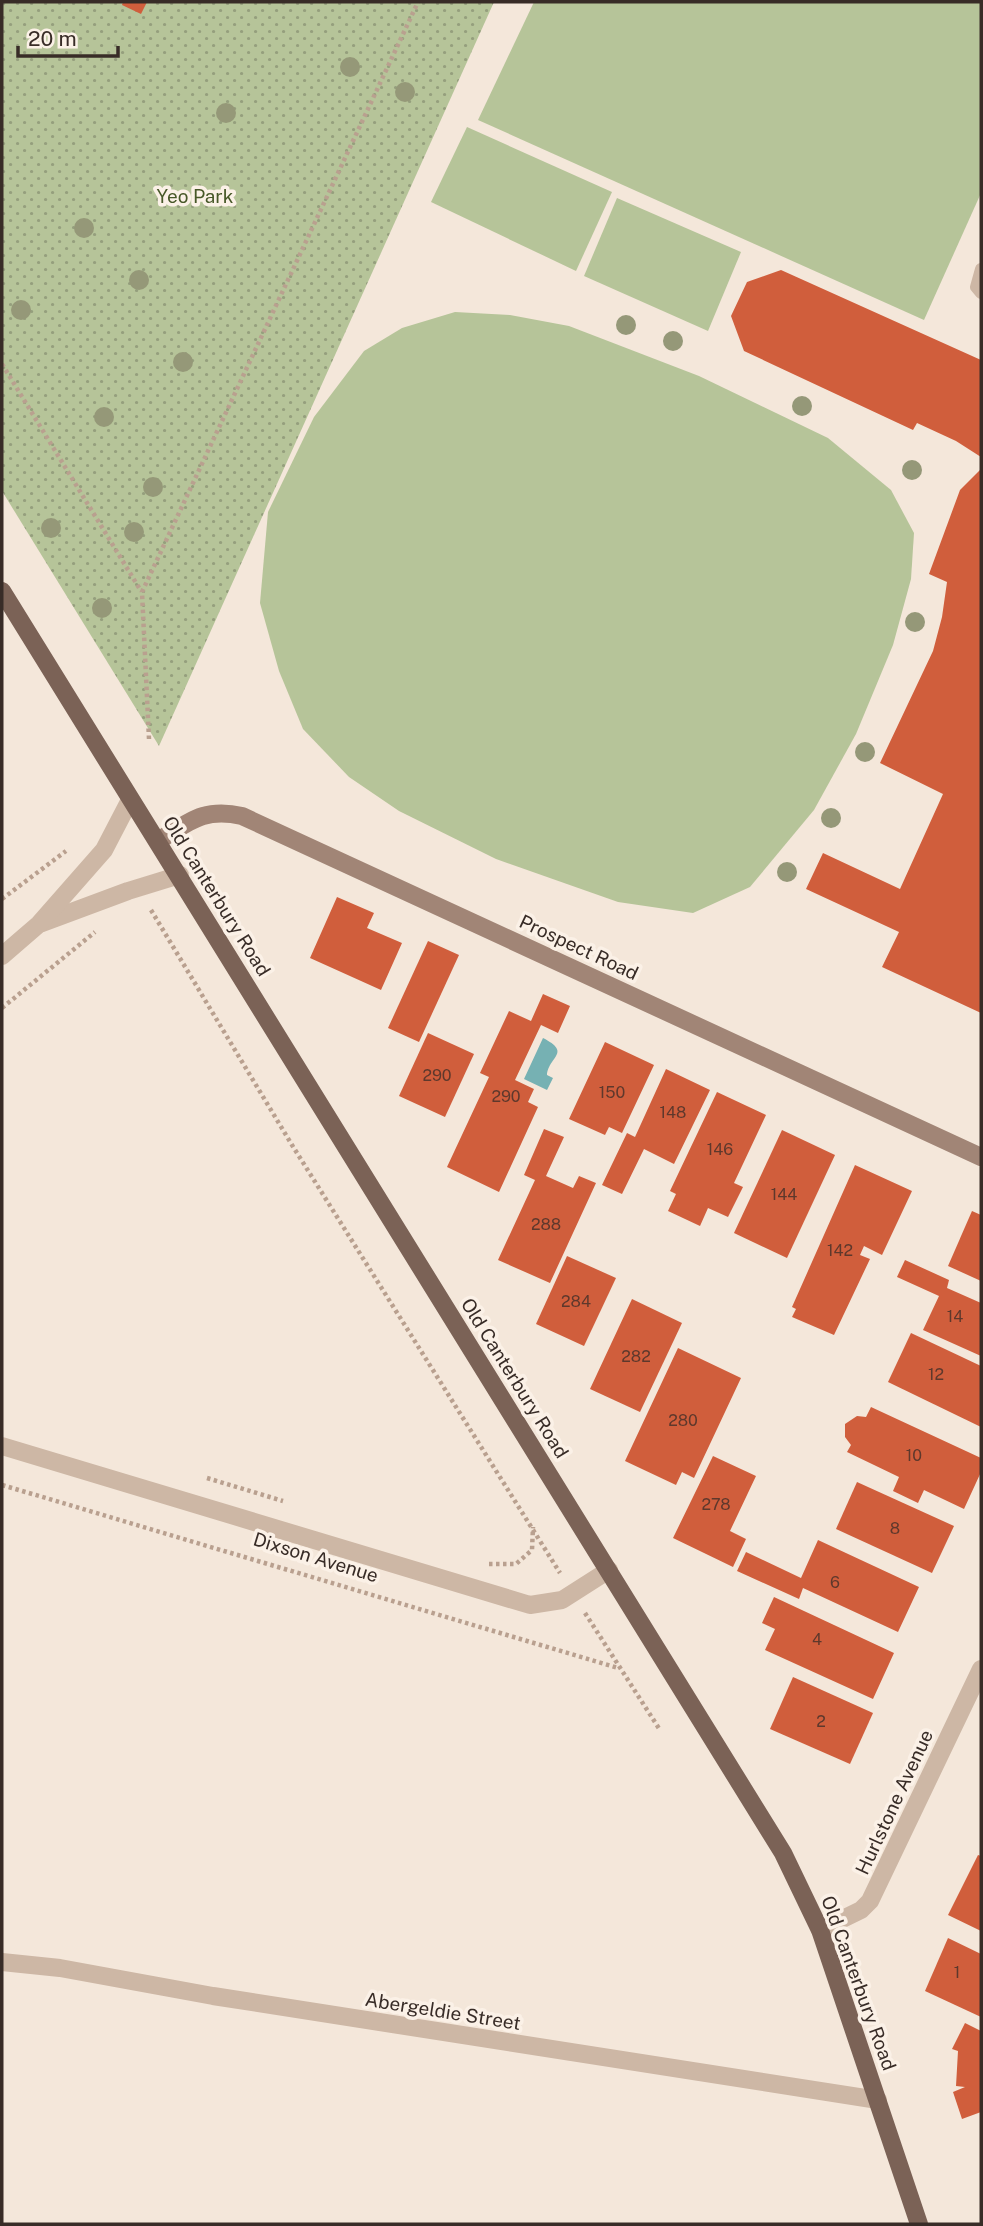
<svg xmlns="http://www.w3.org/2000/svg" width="983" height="2226" font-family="'Public Sans',sans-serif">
	<defs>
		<pattern id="park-dots" width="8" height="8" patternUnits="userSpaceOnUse" patternTransform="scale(1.75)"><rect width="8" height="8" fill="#b6c499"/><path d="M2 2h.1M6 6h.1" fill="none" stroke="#959f7d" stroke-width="1.8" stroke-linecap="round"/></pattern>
	</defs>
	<rect width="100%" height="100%" fill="#f4e7da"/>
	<g fill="#b6c499">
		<polygon points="534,2 981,2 981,193 924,320 478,120"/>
		<polygon points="467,127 612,192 576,271 431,202"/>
		<polygon points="617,198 741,252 708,331 584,276"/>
		<polygon points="455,312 510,315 569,326 699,376 828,438 891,490 914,533 911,579 893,645 856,734 814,810 750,887 693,913 618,902 496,859 399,811 349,777 303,729 279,671 260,603 268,512 314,417 364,351 402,328"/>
	</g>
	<polygon fill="url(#park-dots)" points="2,2 494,2 159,746 2,491"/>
	<path fill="#76b1b3" d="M543,1038C572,1053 549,1056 547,1075L553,1078L547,1090L524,1079Z"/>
	<g fill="#d05e3c">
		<polygon points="123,2 147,2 141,14 122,5"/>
		<polygon points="781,270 981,360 981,457 956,441 917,423 913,430 744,351 731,316 747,282"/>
		<polygon points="981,469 981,1013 882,967 899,932 806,889 823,853 900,889 943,794 880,763 933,651 942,617 947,582 929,574 960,490"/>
		<polygon points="337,897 374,913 367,928 402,943 381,990 310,958"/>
		<polygon points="428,941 459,955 419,1042 388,1028"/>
		<polygon points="543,994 570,1006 558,1033 541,1025 515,1080 534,1089 528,1102 538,1107 499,1192 447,1167 489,1077 480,1073 509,1011 531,1021"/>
		<polygon points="428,1033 474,1054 445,1117 399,1096"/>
		<polygon points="605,1042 654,1065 622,1133 609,1127 605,1135 569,1119"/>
		<polygon points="666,1069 710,1090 674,1164 644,1149 622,1194 602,1185 627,1133 635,1137"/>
		<polygon points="717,1092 766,1115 734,1183 743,1187 728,1217 708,1208 700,1226 668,1211 676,1194 670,1191"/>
		<polygon points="544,1129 564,1137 546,1176 573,1188 579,1176 596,1183 550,1283 498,1260 535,1180 524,1175"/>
		<polygon points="782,1130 835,1155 787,1258 734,1233"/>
		<polygon points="855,1165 912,1191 882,1255 864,1246 860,1255 870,1259 834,1335 792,1317 796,1309 792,1307"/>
		<polygon points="972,1211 981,1215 981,1281 948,1266"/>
		<polygon points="567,1256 616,1278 584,1346 536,1324"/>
		<polygon points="905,1260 949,1280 947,1288 981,1303 981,1356 923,1330 939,1296 897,1277"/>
		<polygon points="632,1299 682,1323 640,1412 590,1389"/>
		<polygon points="911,1333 981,1366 981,1427 888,1382"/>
		<polygon points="678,1348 741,1378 694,1478 682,1472 676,1485 625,1461"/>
		<polygon points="871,1407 981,1458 981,1472 964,1509 924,1490 918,1503 893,1491 899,1477 847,1452 851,1445 845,1437 845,1424 857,1416 866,1417"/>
		<polygon points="713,1456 756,1476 730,1531 746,1539 733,1567 673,1538"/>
		<polygon points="857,1482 954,1526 932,1573 836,1529"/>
		<polygon points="818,1540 919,1587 898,1632 803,1588 799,1599 737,1571 746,1552 801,1578"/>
		<polygon points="774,1597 894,1653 873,1699 765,1650 775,1629 762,1623"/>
		<polygon points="793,1677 873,1713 850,1764 770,1729"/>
		<polygon points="978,1855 981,1856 981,1931 948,1915"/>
		<polygon points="948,1938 981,1954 981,2017 925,1991"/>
		<polygon points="965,2023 981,2031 981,2112 962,2119 953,2092 965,2087 956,2086 958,2051 952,2049"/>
	</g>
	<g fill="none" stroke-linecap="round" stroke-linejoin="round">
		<g stroke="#b9a08f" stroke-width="4.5" stroke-dasharray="3.5 3.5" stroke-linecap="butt">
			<polyline points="2,364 141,591"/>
			<polyline points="149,739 142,592 418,2"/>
			<polyline points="2,899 66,851"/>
			<polyline points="151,910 292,1145 560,1573"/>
			<polyline points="2,1008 95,932"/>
			<polyline points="207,1478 283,1501"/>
			<polyline points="2,1485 618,1668"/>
			<polyline points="489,1564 516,1564 532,1550 533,1527"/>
			<polyline points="585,1613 660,1730"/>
		</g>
		<polyline stroke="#cdb7a5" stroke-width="12" points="981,269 976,287 981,293"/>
		<g stroke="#cdb7a5" stroke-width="18">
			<polyline points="42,923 128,891 180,875"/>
			<polyline points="2,956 39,924 104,850 130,800"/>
			<polyline points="2,1446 530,1605 562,1600 609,1570"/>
			<polyline points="820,1930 861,1910 870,1901 981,1669"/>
			<polyline points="2,1962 60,1968 213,1996 878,2100"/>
		</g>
		<path stroke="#a18576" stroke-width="18" d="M158,841C189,822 204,807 242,816L981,1157"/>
		<polyline stroke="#7b6256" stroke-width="18" points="2,591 783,1853 820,1930 919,2224"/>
	</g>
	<g fill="#959878">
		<circle cx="350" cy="67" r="10"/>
		<circle cx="405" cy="92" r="10"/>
		<circle cx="226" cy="113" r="10"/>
		<circle cx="84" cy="228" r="10"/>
		<circle cx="139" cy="280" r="10"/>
		<circle cx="21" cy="310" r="10"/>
		<circle cx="626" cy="325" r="10"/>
		<circle cx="673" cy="341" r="10"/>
		<circle cx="183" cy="362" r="10"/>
		<circle cx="802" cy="406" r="10"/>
		<circle cx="104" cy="417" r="10"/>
		<circle cx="912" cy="470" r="10"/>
		<circle cx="153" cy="487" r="10"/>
		<circle cx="51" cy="528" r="10"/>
		<circle cx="134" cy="532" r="10"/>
		<circle cx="102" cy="608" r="10"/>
		<circle cx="915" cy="622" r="10"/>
		<circle cx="865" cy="752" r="10"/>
		<circle cx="831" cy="818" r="10"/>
		<circle cx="787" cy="872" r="10"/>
	</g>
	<g text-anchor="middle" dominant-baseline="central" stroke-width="7" stroke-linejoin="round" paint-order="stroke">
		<g font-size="16" fill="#5e382c">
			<text x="437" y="1075">290</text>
			<text x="612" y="1092">150</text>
			<text x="506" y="1096">290</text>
			<text x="673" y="1112">148</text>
			<text x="720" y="1149">146</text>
			<text x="784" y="1194">144</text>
			<text x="546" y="1224">288</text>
			<text x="840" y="1250">142</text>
			<text x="576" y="1301">284</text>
			<text x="955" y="1316">14</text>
			<text x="636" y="1356">282</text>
			<text x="936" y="1374">12</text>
			<text x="683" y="1420">280</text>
			<text x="914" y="1455">10</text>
			<text x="716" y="1504">278</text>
			<text x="895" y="1528">8</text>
			<text x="835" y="1582">6</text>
			<text x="817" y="1639">4</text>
			<text x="821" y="1721">2</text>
			<text x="957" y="1972">1</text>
		</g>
		<g font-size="19" fill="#475828" stroke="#fbf1e7">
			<text x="195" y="196">Yeo Park</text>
		</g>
		<g font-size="19" fill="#382c27" stroke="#fbf1e7">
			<text transform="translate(217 896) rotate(58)">Old Canterbury Road</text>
			<text transform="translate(579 947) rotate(25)">Prospect Road</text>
			<text transform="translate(515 1378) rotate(58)">Old Canterbury Road</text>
			<text transform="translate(316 1557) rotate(17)">Dixson Avenue</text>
			<text transform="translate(894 1802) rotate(-65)">Hurlstone Avenue</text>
			<text transform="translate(859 1983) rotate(70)">Old Canterbury Road</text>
			<text transform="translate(443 2011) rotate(9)">Abergeldie Street</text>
		</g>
	</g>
	<rect width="983" height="2226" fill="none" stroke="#382c27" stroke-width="7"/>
	<path d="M18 46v10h100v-10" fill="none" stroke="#382c27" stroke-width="3.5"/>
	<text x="28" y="46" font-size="21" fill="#382c27" stroke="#fbf1e7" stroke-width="5" paint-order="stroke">20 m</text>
</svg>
